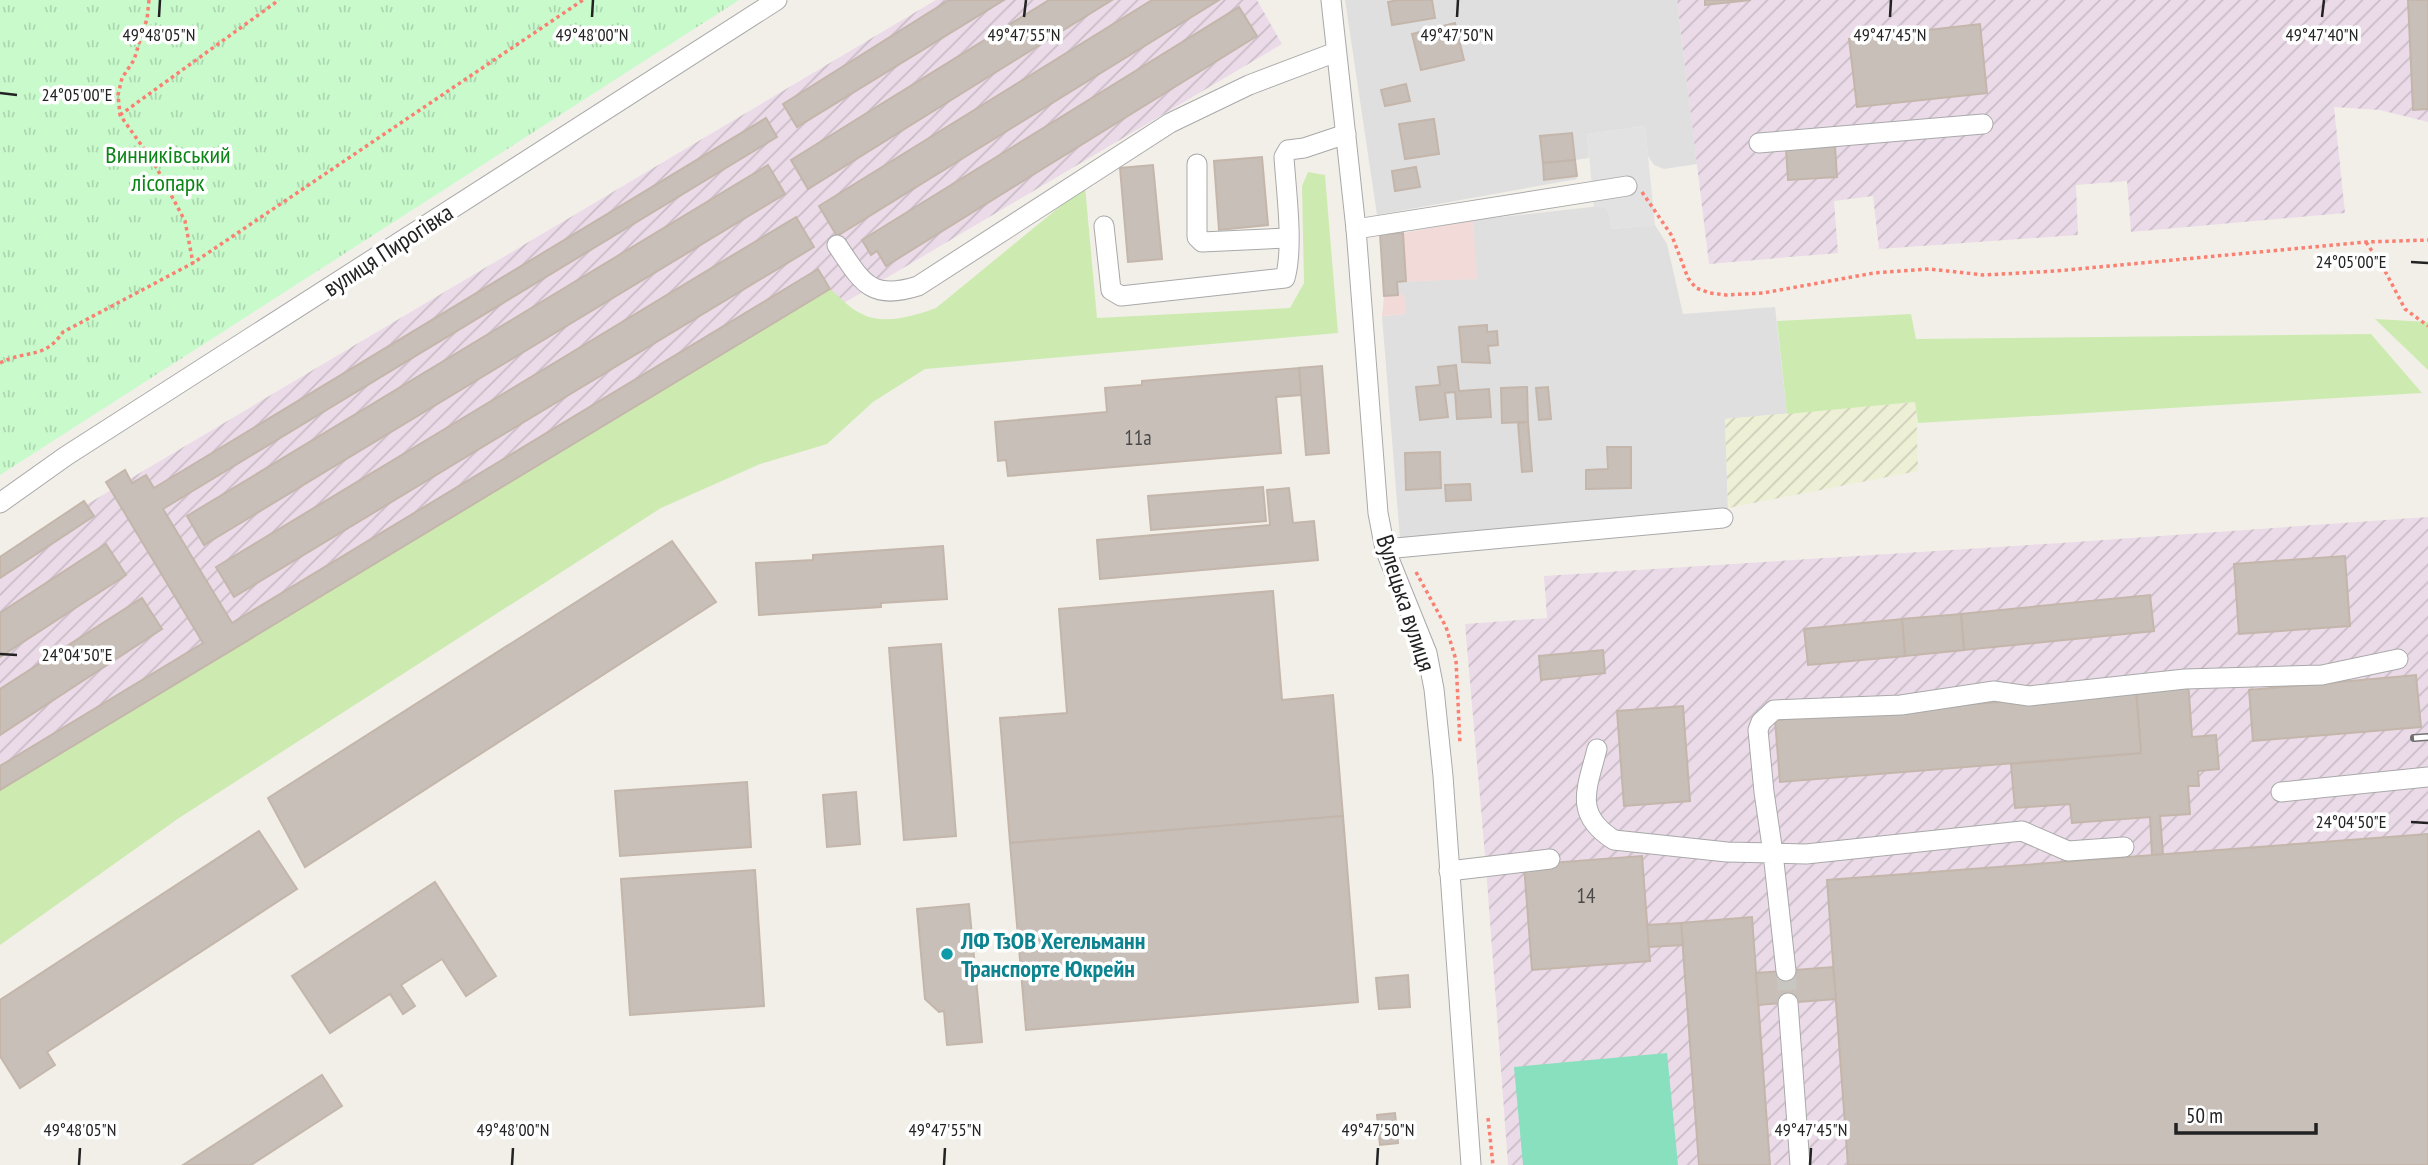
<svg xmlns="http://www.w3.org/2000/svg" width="2428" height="1165" font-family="'PT Sans Narrow',sans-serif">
	<defs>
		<pattern id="industrial-furrows" width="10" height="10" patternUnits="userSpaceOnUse" patternTransform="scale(1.75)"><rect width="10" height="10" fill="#ebdbe8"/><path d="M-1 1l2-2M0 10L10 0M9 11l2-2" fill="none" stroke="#c9bcc7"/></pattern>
		<pattern id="farmland-furrows" width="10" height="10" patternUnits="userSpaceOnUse" patternTransform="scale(1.75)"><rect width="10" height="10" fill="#eef0d5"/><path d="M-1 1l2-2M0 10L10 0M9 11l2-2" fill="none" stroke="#ccceb7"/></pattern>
		<pattern id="park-tufts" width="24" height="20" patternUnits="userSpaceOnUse" patternTransform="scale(1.75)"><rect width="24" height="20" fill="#c8facc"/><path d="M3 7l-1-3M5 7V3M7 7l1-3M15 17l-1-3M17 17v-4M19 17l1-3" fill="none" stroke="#acd6af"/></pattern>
	</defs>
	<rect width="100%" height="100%" fill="#f2efe9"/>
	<g fill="#e0dfdf">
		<polygon points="1345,0 1677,0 1697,164 1664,169 1654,165 1648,156 1645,126 1587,134 1589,158 1575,160 1577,179 1377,215"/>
		<polygon points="1600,206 1606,208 1610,215 1611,229 1655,225 1667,244 1683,314 1775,307 1787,414 1725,419 1728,508 1400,539 1382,316 1406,314 1403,294 1398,295 1397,282 1476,278 1473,220"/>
	</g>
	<polygon fill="#f2dad9" points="1473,220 1477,279 1397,282 1398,294 1404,294 1406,314 1382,316 1384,296 1380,234 1403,233"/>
	<g fill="url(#industrial-furrows)">
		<polygon points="936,0 1257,0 1282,44 0,802 0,556"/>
		<polygon points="1677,0 2428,0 2428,122 2380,110 2334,107 2345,213 2131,232 2127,181 2076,185 2078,235 1879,249 1873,196 1834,201 1838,253 1709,264"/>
		<polygon points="2428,517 2428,1165 1508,1165 1486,867 1465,624 1547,618 1544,576 2061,543"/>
	</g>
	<polygon fill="url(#farmland-furrows)" points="1916,402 1918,471 1728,508 1725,419"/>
	<g fill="#cdebb0">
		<path d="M1308,172L1325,175L1338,333L925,369L873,402L827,444L760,464L661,508L179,818L0,945V790L830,289C839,296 849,308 860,313C883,326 914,316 936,308L1085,186L1097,318L1290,308L1304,283L1302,186Z"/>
		<polygon points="1911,314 1916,339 2371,334 2422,393 1918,423 1915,402 1787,414 1777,321"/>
		<polygon points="2375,319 2428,322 2428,370"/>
	</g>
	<polygon fill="url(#park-tufts)" points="0,0 739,0 0,475"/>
	<polygon fill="#88e0be" points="1667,1053 1678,1165 1523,1165 1514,1067"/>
	<polygon fill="#e2e2e2" points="1645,126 1655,225 1611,229 1610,215 1606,208 1594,207 1587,134"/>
	<g fill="#c7bfb8" stroke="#c4b6ab" stroke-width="2">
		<polygon points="949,0 1004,0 797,127 783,104"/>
		<polygon points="1049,0 1112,0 808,189 791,160"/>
		<polygon points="1152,0 1219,0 837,236 819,206"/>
		<polygon points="1398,0 1432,0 1435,18 1392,25 1388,2"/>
		<polygon points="1705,0 1751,0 1705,5"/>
		<polygon points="2408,0 2428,0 2428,109 2413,110"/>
		<polygon points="1239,7 1257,36 886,266 877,251 871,255 862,240"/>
		<polygon points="1455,23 1464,60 1421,70 1412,34"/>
		<polygon points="1980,24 1987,93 1857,107 1849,39"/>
		<polygon points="1406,84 1410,101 1385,106 1381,90"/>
		<polygon points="766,118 777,137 163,509 232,623 818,269 830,289 0,790 0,766 203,643 106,482 125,470 132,483 146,475 154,488"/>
		<polygon points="1434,119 1439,154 1405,159 1399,124"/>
		<polygon points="1572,133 1575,160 1543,163 1540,136"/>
		<polygon points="1835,146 1837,177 1788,180 1786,148"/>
		<polygon points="1262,157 1268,225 1219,230 1214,161"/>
		<polygon points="1575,160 1577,176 1544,180 1543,163"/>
		<polygon points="768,165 785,194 204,545 187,516"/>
		<polygon points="1153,165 1162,259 1128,262 1120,168"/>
		<polygon points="1416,167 1420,187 1395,191 1392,171"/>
		<polygon points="796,217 814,247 234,597 216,567"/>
		<polygon points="1403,233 1406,281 1397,282 1398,295 1384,296 1380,234"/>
		<polygon points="1487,325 1487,332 1497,331 1498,345 1488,346 1490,363 1462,362 1459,327"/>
		<polygon points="1456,365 1459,391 1489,389 1491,417 1457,419 1455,392 1445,393 1448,417 1420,420 1416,387 1440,385 1438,367"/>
		<polygon points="1322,366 1329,453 1306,455 1299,368"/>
		<polygon points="1299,368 1301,395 1276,397 1281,453 1008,476 1006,460 998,461 995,422 1107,412 1105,388 1142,385 1142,381"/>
		<polygon points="1527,387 1528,422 1502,423 1501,388"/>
		<polygon points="1548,387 1551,419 1539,420 1536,388"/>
		<polygon points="1528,422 1532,471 1522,472 1518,423"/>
		<polygon points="1607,447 1631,447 1631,488 1586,489 1586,470 1608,469"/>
		<polygon points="1440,452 1441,488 1406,490 1405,453"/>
		<polygon points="1470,484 1471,500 1446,501 1445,485"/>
		<polygon points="1263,487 1266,521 1151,530 1148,496"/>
		<polygon points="1289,488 1293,523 1314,521 1318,560 1100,579 1097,540 1270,525 1267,490"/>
		<polygon points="84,501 94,516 0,578 0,557"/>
		<polygon points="672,541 716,602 305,867 268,798"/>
		<polygon points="106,544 126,575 0,657 0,613"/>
		<polygon points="943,546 947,599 881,603 881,607 759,615 756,563 813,560 813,555"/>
		<polygon points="2345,556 2350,626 2239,634 2234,564"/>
		<polygon points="1273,591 1282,700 1333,695 1343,816 1010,843 1000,718 1067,713 1059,609"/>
		<polygon points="2150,595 2154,631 1964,650 1961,614"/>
		<polygon points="142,598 162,629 0,735 0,689"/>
		<polygon points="1961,614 1964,650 1905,656 1902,619"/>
		<polygon points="1902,619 1905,656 1808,665 1804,629"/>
		<polygon points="941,644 956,836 904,840 889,648"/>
		<polygon points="1603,650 1605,673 1541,680 1539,656"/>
		<polygon points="2416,675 2421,727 2253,741 2249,690"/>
		<polygon points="2188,681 2192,737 2216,735 2219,769 2198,771 2199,786 2188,786 2190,814 2160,816 2163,854 2152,855 2150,817 2072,823 2070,804 2015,808 2011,764 2141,753 2136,685"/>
		<polygon points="2136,691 2141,753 1780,782 1775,720"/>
		<polygon points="1683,706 1690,801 1624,806 1617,711"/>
		<polygon points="747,782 751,847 620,856 615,791"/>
		<polygon points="856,792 860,844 827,847 823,795"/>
		<polygon points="1343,816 1358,1002 1026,1030 1010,843"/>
		<polygon points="259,831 297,889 47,1052 55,1065 20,1088 0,1056 0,1000"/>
		<polygon points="2428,834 2428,1165 1848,1165 1827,880"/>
		<polygon points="1642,856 1650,961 1532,970 1524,865"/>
		<polygon points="755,870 764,1006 630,1015 621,879"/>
		<polygon points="435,882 496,976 466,996 442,959 401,985 415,1006 403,1014 390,994 330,1033 292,976"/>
		<polygon points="969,904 982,1042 947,1045 944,1011 939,1012 925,999 917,909"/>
		<polygon points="1752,917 1770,1165 1699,1165 1681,923"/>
		<polygon points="1681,923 1683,945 1649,947 1647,925"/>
		<polygon points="1833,967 1836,999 1758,1005 1756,973"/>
		<polygon points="1408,975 1410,1007 1379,1009 1376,978"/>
		<polygon points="322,1075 342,1106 251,1165 183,1165"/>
		<polygon points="1395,1113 1398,1143 1380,1145 1377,1115"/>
	</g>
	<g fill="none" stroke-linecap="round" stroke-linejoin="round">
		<polyline stroke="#c8c6c1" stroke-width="19" stroke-dasharray="19 10" stroke-linecap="butt" points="1786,971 1788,1003"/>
		<g stroke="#a9a9a9" stroke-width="21">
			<g id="minor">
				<polyline points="1331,0 1356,229 1378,513 1385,549 1427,653 1434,689 1443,776 1471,1165"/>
				<polyline points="1759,143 1983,124"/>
				<polyline points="1197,164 1197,237 1202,242 1288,238"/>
				<path d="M1104,226L1111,290L1121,296L1285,278C1294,247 1286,190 1284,157L1288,150L1304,148L1346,134"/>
				<polyline points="1356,229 1627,186"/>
				<path d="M837,245C862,282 870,301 918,286L1170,123L1249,85L1336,52"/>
				<polyline points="0,503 66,456 777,0"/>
				<polyline points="1385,549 1723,518"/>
				<path d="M1597,749C1587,789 1573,814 1614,840L1727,852L1773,853L1786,971"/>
				<polyline points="2281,792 2428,777"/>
				<polyline points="2124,847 2068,851 2022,831 1806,854 1773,853 1764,792 1758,730 1761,722 1774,710 1901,705 1994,691 2029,696 2185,679 2322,675 2398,659"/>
				<polyline points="1449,871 1550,859"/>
				<polyline points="1788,1003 1800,1165"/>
			</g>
		</g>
		<g stroke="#fa8072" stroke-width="3.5" stroke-dasharray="3.5 3.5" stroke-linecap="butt">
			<polyline points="149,0 147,19 140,40 134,60 122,78 118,95 120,115 154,163 185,221 193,263"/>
			<polyline points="120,115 279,0"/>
			<polyline points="1642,192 1672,236 1688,278 1696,288 1710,293 1726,295 1763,293 1874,273 1929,269 1984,275 2056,271 2366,242 2428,240"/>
			<polyline points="2366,242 2385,271 2405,309 2428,326"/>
			<path d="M0,363C27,349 44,360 63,332L193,263L583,0"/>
			<polyline points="1416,572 1446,627 1456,660 1460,744"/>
			<polyline points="1488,1118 1493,1165"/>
		</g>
		<use href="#minor" stroke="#fff" stroke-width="19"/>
		<g stroke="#707070" stroke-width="8">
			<polyline id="rail" points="2414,738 2428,737"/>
		</g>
		<use href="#rail" stroke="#fff" stroke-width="5" stroke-dasharray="16" stroke-linecap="butt"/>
	</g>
	<path fill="none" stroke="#222" stroke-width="2.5" d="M159,17L160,0M592,17L593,0M1024,17L1026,0M1457,17L1458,0M1890,17L1891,0M2322,17L2324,0M0,93L17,95M2411,262L2428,263M0,654L17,655M2411,822L2428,823M79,1165L80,1148M512,1165L513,1148M944,1165L945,1148M1377,1165L1378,1148M1810,1165L1811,1148"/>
	<circle fill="#0f9aa8" stroke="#fff" stroke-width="2.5" cx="947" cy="954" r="7"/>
	<g text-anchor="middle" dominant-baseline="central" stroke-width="7" stroke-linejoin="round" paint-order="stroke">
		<g font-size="21" fill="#4b4948">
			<text x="1138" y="437">11а</text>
			<text x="1586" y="895">14</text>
		</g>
		<g font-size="24" fill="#0c8416" stroke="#fff">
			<text x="168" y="154">Винниківський<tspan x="168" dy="28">лісопарк</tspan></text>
		</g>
		<g font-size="24" fill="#222" stroke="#fff">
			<text transform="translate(388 250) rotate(-33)">вулиця Пирогівка</text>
			<text transform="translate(1406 603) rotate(72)">Вулецька вулиця</text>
		</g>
		<g font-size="24" font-weight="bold" fill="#0d838f" stroke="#fff" text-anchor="start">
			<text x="961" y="940">ЛФ ТзОВ Хегельманн<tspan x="961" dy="28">Транспорте Юкрейн</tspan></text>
		</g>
	</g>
	<g font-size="18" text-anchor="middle" fill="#222" stroke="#fff" stroke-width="7" stroke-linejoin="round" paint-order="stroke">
		<text x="159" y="41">49°48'05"N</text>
		<text x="592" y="41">49°48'00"N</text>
		<text x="1024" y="41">49°47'55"N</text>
		<text x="1457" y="41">49°47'50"N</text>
		<text x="1890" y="41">49°47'45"N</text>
		<text x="2322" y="41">49°47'40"N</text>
		<text x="77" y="101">24°05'00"E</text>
		<text x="2351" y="268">24°05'00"E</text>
		<text x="77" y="661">24°04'50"E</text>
		<text x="2351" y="828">24°04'50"E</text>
		<text x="80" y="1136">49°48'05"N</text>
		<text x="513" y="1136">49°48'00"N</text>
		<text x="945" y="1136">49°47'55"N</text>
		<text x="1378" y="1136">49°47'50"N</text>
		<text x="1811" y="1136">49°47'45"N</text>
	</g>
	<path d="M2176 1123v10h140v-10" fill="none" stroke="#222222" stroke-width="3.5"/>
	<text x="2186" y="1123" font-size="21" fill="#222222" stroke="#ffffff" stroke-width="5" paint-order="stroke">50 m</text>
</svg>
